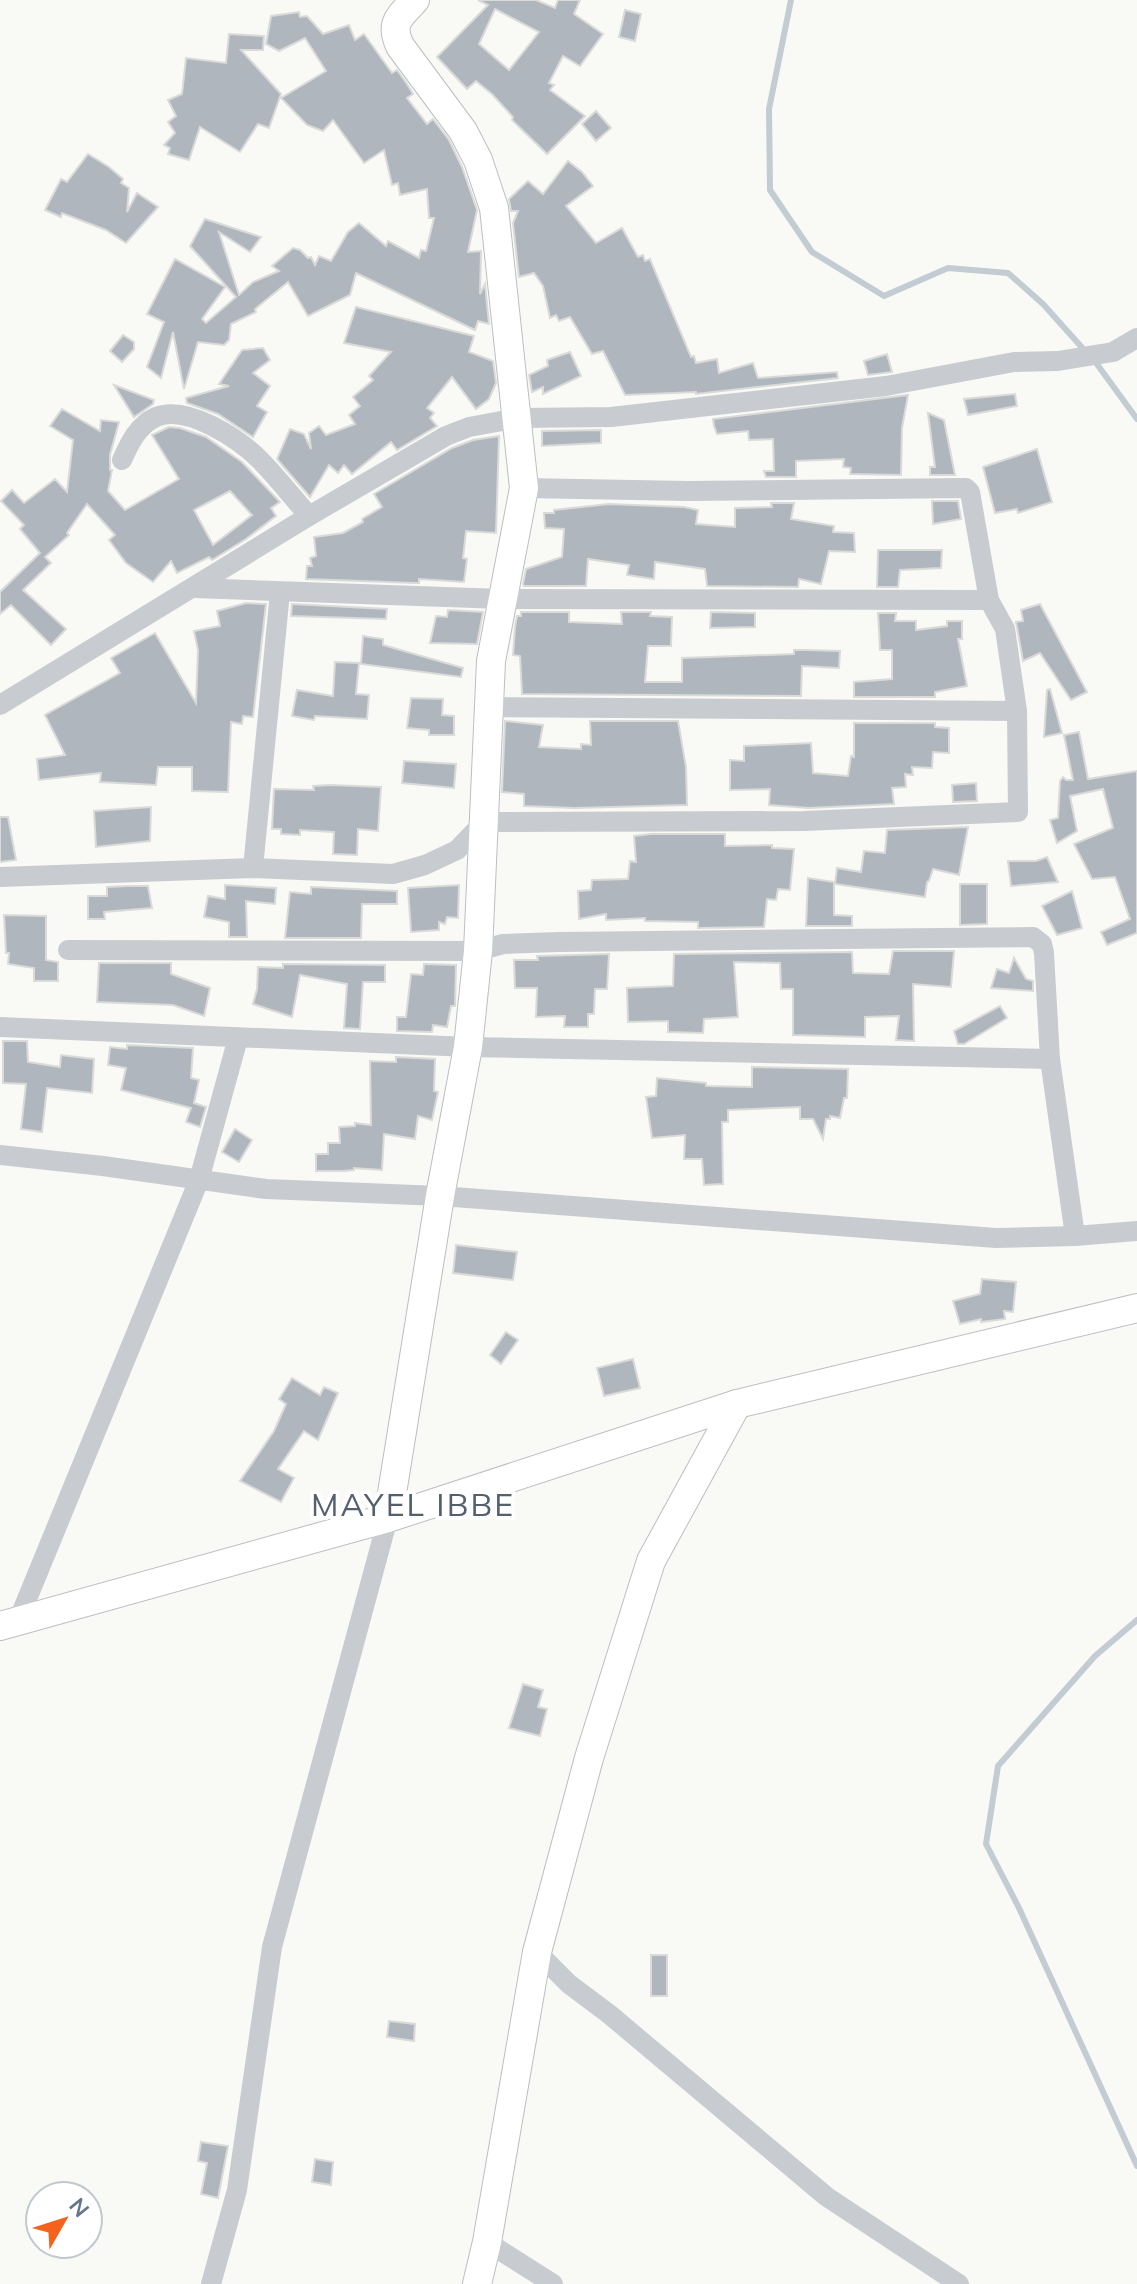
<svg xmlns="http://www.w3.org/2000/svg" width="1137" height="2284" font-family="Mulish,sans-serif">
	<rect width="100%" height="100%" fill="#f9f9f6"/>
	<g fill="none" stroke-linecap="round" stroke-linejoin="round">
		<g stroke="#c2ccd2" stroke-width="6">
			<polyline points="791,0 769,109 770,190 812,252 884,296 948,268 1008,273 1043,304 1086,352"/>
			<polyline points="1094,360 1137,419"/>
			<polyline points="1137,1620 1095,1656 998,1766 986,1844 1019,1908 1137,2166"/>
		</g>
	</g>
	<g fill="#afb6be" stroke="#dadbd8" stroke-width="2" fill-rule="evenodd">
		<path d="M478,0H536L555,8L558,0H580L574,14L603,34L580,66L563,56L549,83L554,85L550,90L585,116L547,154L512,120L513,117L493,95L476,81L467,89L437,57L488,5ZM495,9L539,32L509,70L479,44Z"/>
		<polygon points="625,10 641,14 635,41 619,37"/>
		<polygon points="299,12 300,17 307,16 323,34 349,25 355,40 364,34 392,73 397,70 407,84 413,94 407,98 427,124 433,119 449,140 462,167 477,210 468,252 481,251 480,294 485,284 489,324 478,321 475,330 356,273 350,295 308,316 288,282 255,309 256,312 231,324 229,340 224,345 198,342 184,389 173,332 161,378 147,367 164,322 147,314 175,259 225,287 202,319 206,323 236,297 190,246 205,219 261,237 250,252 219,232 239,295 253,282 279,271 272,266 293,248 300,250 308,258 311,257 315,265 319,256 331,261 348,232 359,223 386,246 388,241 419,258 421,250 426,251 434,218 429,218 427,189 400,195 398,183 392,185 384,150 364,163 333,120 323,131 307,125 281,98 326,71 305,38 279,51 266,44 271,16"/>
		<polygon points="229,34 264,36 263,50 241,50 281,94 269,128 258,124 240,152 200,127 189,160 168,154 170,148 164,145 175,133 168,122 176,116 168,100 182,94 186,58 226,63"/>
		<polygon points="596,111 611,128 596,141 582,124"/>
		<polygon points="88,154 109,167 123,179 121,183 129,188 127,212 137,193 158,207 126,243 106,230 62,213 61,217 45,210 61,179 67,182"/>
		<polygon points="568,161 582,172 593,186 566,206 596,243 622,228 638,257 643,255 645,261 650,259 691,357 694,356 696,363 717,359 719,373 753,363 758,378 837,372 838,378 696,394 696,392 625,395 603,351 592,354 570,317 559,321 556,315 550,318 543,286 534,273 519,277 513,223 518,211 511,211 509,199 528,181 543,194"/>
		<polygon points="356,307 474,336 469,352 493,361 496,383 489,399 476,409 452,377 427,408 434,413 430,418 437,426 397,450 391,442 352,474 344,465 338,473 329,465 310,497 277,459 290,429 304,434 311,449 309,433 319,426 326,435 355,424 349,415 360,406 353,397 373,380 369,376 391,352 344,343"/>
		<polygon points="123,335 134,342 134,349 122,362 110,351"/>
		<polygon points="263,348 270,360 253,373 270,386 257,406 267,412 253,437 218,414 187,403 186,398 229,386 219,384 242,350"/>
		<polygon points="570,352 581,376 543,394 543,387 532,392 529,375 548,366 547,360"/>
		<polygon points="887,354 892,372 868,375 864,361"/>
		<polygon points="114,385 154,400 153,404 134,417"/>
		<polygon points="1015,394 1017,406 968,415 964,399"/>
		<polygon points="908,395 902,428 901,475 850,474 851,468 843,467 844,459 796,461 796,477 766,477 764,471 774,471 773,439 749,440 748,431 717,434 714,426 713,419"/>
		<path d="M62,409L100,431L101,420L119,422L110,455V470H112L108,491L125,510L179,479L152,435L169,427L180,428L206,437L242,462L280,502L271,508L276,516L246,539L212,560L209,557L177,573L171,561L153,582L126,563L109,540L115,535L87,504L67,533L69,535L45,557L51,563L23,590L66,629L51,645L11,605L0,614V592L40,553L20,529L24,525L1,501L12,490L24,503L55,479L67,492L73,440L50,426ZM230,491L252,515L213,545L194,510Z"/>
		<polygon points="928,413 944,420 955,475 930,475 930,467 935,467"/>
		<polygon points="601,430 601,443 542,446 542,431"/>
		<polygon points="499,436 496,533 466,531 463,558 467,559 464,582 419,579 419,583 415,583 306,579 307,566 312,566 310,558 316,556 314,537 343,533 363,522 362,519 382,507 374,494 452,448 473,440"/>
		<polygon points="1037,449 1052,502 1018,513 1017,509 995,513 983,467"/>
		<polygon points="932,501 958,501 961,519 933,524"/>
		<polygon points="771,503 794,503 791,519 834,526 833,532 854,533 855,552 829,551 821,584 799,579 798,587 707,586 705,569 655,562 654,579 627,575 629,565 588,559 586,586 524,586 523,584 526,569 562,557 564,529 545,528 544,513 554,513 554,510 609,504 684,507 698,510 696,524 735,527 735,508 772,507"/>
		<polygon points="878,550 942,550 941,568 900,570 898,587 877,587"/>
		<polygon points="246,603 266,604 253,717 243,716 242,724 231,722 228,792 192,791 192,767 158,767 156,785 100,782 101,773 39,780 37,759 65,755 45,715 120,673 111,658 155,633 196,703 198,650 194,631 220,626 217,611"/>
		<polygon points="292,604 387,609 386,619 291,616"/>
		<polygon points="1040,604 1087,692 1071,700 1040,653 1023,661 1016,622 1023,621 1021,610"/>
		<polygon points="448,610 483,612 477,644 430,643 436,616 447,617"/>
		<polygon points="521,612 569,612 569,622 622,624 621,612 651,612 650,616 672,617 671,646 648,646 645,682 682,682 682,658 794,654 794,650 807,650 840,651 839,668 802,666 801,696 522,694 520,656 513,655 515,627 517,616 521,616"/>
		<polygon points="711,612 755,613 755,627 710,628"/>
		<polygon points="878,613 896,613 895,621 916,621 916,630 947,626 947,621 962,621 962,639 958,639 967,686 935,692 935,697 854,697 854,682 892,679 892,650 880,650"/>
		<polygon points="363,636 383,639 383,645 463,668 461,677 361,664"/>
		<polygon points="335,662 359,663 356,694 369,695 367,719 315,716 314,720 292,716 297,690 333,696"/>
		<polygon points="1050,689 1062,733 1044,737 1047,690"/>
		<polygon points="411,698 443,699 442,715 454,716 454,735 429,735 429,730 407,728"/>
		<polygon points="505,721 543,725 539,747 581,749 581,744 591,745 590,721 678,721 686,767 687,805 574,808 524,806 524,794 502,792"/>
		<polygon points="854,723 935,723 935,727 949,728 949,753 933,752 932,768 912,767 913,775 905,774 906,787 892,788 894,804 809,808 769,805 770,789 730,790 730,760 744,761 744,746 811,743 813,773 848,776 851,756 854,757"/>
		<polygon points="1079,732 1088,779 1137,771 1137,933 1107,945 1101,932 1130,919 1115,877 1092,879 1074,844 1113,828 1103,789 1070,796 1077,831 1057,843 1050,820 1058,818 1060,781 1063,777 1066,780 1073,780 1064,735"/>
		<polygon points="404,761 456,764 454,788 402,783"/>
		<polygon points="976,783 977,801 953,802 952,785"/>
		<polygon points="331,785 381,787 378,831 358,829 357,855 333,854 334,832 300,830 300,835 281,834 281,829 272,829 274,789 314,790 313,786"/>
		<polygon points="151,807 150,841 96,847 94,811"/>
		<polygon points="0,817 8,817 16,860 0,862"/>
		<polygon points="968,827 959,875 933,869 929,881 927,882 925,897 835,884 837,868 861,872 864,851 885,853 887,830"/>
		<polygon points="651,834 725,834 725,846 772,845 772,848 794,849 790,890 778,889 776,900 767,899 764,927 698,928 698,922 645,921 645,918 606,920 606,914 579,919 578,891 591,890 592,880 628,879 630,861 636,862 634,836"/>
		<polygon points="1047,857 1058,882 1011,886 1008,861 1036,861"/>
		<polygon points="808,878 834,882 834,915 852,916 852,926 806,926"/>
		<polygon points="960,884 987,884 987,924 960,925"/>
		<polygon points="225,885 276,888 275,904 246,901 247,937 229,937 229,922 204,917 208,896 225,899"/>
		<polygon points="459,885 458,918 447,917 445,924 439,922 439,930 411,932 408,888"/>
		<polygon points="126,886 148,886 152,908 104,912 105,919 88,919 88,896 107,896 107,887"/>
		<polygon points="311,887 397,891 397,904 362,904 361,938 285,938 290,892 311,894"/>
		<polygon points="1072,891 1082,928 1057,935 1042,906"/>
		<polygon points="4,915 46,916 46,960 58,962 58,981 34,981 34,968 8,964 9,953 6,953"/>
		<polygon points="893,951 954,951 951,987 913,984 914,1041 896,1040 899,1016 865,1017 865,1037 793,1035 793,989 781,989 780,963 734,962 738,1017 704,1019 703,1033 668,1032 668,1021 628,1022 627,988 673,986 674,954 852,952 853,973 889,974"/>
		<polygon points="609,954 607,989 595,989 594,1014 588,1014 588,1027 564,1027 565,1016 536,1017 537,988 515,988 514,960 538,960 537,956"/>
		<polygon points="1014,958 1026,979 1033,981 1033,991 991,988 997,969 1009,973"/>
		<polygon points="99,963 171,963 171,974 210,988 204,1016 173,1005 97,1002"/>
		<polygon points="283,964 385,965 385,982 363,982 360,1029 344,1028 347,984 300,975 292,1017 253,1004 257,989 258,967 283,968"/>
		<polygon points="424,964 456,965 455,1006 451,1006 447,1027 433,1025 432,1032 397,1031 397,1017 406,1017 411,974 423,975"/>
		<polygon points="1000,1006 1007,1018 964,1044 958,1044 954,1031"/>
		<polygon points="3,1041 27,1041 28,1062 60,1067 61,1055 94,1059 92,1093 47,1088 42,1132 21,1129 26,1084 3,1083"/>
		<polygon points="127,1045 193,1048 191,1078 199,1080 194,1103 206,1107 200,1127 186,1122 191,1108 121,1090 126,1068 108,1065 110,1047 127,1049"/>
		<polygon points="396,1057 435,1059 434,1091 438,1092 432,1120 418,1116 415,1139 384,1134 382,1170 354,1168 354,1170 344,1171 316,1171 316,1154 328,1154 328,1143 340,1143 339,1127 355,1126 355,1123 371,1125 370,1061 396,1062"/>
		<polygon points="752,1067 848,1069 847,1098 844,1098 840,1118 830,1116 830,1119 826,1119 823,1139 813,1119 800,1119 800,1107 728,1110 728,1122 722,1122 723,1184 704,1185 702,1159 684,1159 685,1135 652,1138 646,1097 656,1096 657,1078 706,1083 706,1086 752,1087"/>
		<polygon points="235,1129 252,1140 239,1162 222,1152"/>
		<polygon points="456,1245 517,1252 513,1280 453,1273"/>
		<polygon points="982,1279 1016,1282 1013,1312 1004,1311 1005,1319 981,1322 981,1319 960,1324 953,1301 980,1294"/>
		<polygon points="506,1332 518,1340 501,1364 490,1355"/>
		<polygon points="633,1359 640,1388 604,1396 597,1368"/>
		<polygon points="292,1378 320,1395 324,1387 338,1393 318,1440 304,1431 278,1469 294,1478 281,1502 240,1481 274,1431 286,1404 279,1399"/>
		<polygon points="523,1684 543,1690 538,1707 547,1709 540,1736 509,1728"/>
		<rect x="651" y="1955" width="16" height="41"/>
		<polygon points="389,2021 415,2024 414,2041 387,2037"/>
		<polygon points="201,2142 228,2146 218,2198 201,2194 207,2163 198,2161"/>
		<polygon points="315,2159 333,2162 331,2185 312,2182"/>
	</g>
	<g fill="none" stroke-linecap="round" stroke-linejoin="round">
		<g stroke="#babfc4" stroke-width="30">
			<g id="secondary">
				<path d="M388,1518L440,1196L468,1047L478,951L491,661L524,488L494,208L478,160L463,131L400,46C389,22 400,17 415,0"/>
				<polyline points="0,1626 388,1518 737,1404 1137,1308"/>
				<polyline points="477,2284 487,2242 537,1952 589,1758 651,1561 737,1404"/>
			</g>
		</g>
		<g stroke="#c8ccd0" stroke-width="20">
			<path d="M122,460C129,444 138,425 156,417C187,404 239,439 260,460C278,478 293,498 309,516"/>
			<polyline points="194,588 502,599 989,600"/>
			<polyline points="0,705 309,516 446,436 469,427 518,418 611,417 886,386 1014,362 1058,361 1113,352 1137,338"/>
			<polyline points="488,707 1017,711"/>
			<polyline points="253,868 280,592"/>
			<polyline points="0,877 253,868 393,874 425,865 457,850 484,822 804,821 1018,812 1017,711 1005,629 989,600 970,492 966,488 688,491 524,488"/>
			<polyline points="68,950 478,951 503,944 559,942 1033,937 1042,944 1044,953 1050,1059 1075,1236"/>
			<polyline points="0,1027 468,1047 1050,1059"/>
			<polyline points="0,1155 103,1166 266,1189 440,1196 996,1238 1075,1236 1137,1231"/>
			<polyline points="18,1621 199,1180 238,1038"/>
			<polyline points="537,1952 569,1984 609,2014 827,2197 959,2284"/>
			<polyline points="487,2242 553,2284"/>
			<polyline points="211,2284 237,2190 272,1947 388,1518"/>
		</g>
		<use href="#secondary" stroke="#fff" stroke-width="28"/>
	</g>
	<g text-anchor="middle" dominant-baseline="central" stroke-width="8" stroke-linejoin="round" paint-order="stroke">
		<g font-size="32" letter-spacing="2" fill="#54606e" stroke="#fff">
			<text x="413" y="1504">MAYEL IBBE</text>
		</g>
	</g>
	<g transform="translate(64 2220) rotate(51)"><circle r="38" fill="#ffffff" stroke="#c1c8d0" stroke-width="2"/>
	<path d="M0-6L14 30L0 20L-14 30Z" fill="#f4621b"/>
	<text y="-12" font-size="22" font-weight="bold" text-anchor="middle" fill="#65768a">N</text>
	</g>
</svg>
